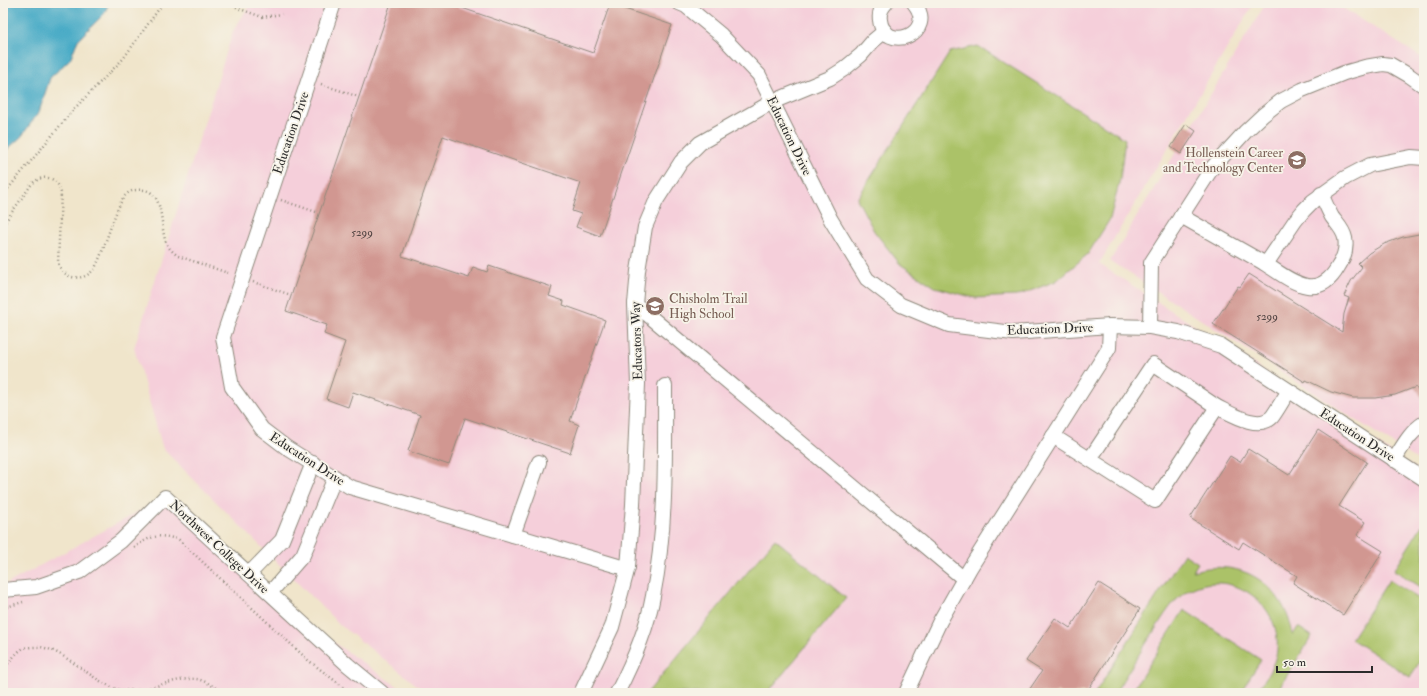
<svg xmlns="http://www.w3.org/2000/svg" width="1427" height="696" font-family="'IM FELL Double Pica',serif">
	<rect width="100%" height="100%" fill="#f7f3e8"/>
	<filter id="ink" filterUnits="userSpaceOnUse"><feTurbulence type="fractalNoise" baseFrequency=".025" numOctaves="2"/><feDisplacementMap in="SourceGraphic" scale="8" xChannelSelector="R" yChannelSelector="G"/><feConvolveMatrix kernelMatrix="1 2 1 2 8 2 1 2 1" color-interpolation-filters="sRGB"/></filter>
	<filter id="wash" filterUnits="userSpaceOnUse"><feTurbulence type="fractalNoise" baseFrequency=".012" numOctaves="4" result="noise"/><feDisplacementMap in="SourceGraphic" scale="16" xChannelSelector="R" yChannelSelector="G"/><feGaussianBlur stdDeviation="0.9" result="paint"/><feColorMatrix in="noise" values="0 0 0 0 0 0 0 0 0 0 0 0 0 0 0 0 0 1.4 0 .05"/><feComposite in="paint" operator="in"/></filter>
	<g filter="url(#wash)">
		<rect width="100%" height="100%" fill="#f0e5cb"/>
		<g fill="#f5cfda">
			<polygon points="251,3 1254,3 1099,264 1424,474 1424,693 430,693 418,686 340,625 163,449 134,348 233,31"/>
			<polygon points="1266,3 1335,3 1424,59 1424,464 1110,261"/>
			<polygon points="165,497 291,613 407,693 3,693 3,586"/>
		</g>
		<g fill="#abc267" stroke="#6b7649">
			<polygon points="978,46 1125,139 1120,179 1110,219 1088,254 1056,281 1017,296 975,298 935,287 900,264 874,231 857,199 950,52"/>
			<polygon points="1424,522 1424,589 1394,570"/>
			<polygon points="775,539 846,598 767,693 647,693"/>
			<path d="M1184,554L1198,563L1193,571C1243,557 1284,585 1293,635L1298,627L1312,636L1276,693H1256C1265,679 1275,666 1277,650C1282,602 1227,565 1186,592C1169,603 1160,623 1149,639C1137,657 1126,675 1115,693H1095Z"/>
			<polygon points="1389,580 1424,602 1424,655 1410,677 1351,639"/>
			<polygon points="1184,610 1261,660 1240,693 1131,693"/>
		</g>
		<polygon fill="#46aac6" stroke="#386a78" points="3,3 109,3 104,14 78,40 70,59 50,78 39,112 21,137 3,153"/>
		<g id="blocks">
			<g fill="#d19791">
				<polygon points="391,3 460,3 459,7 593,53 610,4 672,25 600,236 576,227 581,214 572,211 581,183 443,136 402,256 469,278 473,267 487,272 489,266 552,287 549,296 564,301 563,305 605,320 570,421 579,425 570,453 465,418 449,465 408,451 420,415 353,392 348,407 326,399 345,342 324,334 327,325 286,311"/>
				<polygon points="1186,124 1196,131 1181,154 1171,147"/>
				<polygon points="1424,233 1424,403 1416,387 1395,395 1375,398 1353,398 1331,392 1306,380 1305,382 1213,324 1238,286 1240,287 1249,274 1342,332 1344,314 1349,298 1344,296 1351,281 1362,267 1358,263 1369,253 1384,244 1403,237"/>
				<polygon points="1318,430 1367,462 1339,506 1365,522 1357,535 1383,551 1343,615 1293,583 1297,576 1243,542 1239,549 1190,518 1230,456 1240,462 1248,449 1289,475"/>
				<polygon points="1099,583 1140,609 1086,693 1027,693 1042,671 1026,661 1055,618 1070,628"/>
			</g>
		</g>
	</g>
	<g filter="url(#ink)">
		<use href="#blocks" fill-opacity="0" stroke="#8e887b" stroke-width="1"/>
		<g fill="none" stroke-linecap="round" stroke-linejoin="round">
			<g stroke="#8e887b" stroke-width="16">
				<g id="minor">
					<polyline points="334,3 223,337 232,387 262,429 287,448 350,487 618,566 628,567"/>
					<polyline points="679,3 686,6 721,35 759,75 831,220 867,279 901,305 949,325 1013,333 1110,326 1150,327 1178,332 1221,346 1424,479"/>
					<path d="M886,3C881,8 879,14 880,20C884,54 939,34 914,3"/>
					<polyline points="1181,216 1264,263 1268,261 1295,221 1304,210 1313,201 1345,178 1370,165 1411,157 1424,158"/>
					<path d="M1264,263C1289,279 1317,304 1338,267C1344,258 1347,248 1345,238C1343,229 1337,224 1332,217C1328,210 1325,202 1321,194"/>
					<polyline points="635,304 964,579"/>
					<polyline points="1150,327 1151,263 1212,168 1246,131 1263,115 1281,101 1302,90 1344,73 1365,67 1383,64 1391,65 1410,76 1424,86"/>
					<path d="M1053,436L1155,501L1217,407C1230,413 1258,431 1272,417C1278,409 1283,399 1289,391"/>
					<polyline points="1090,459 1153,364 1217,407"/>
					<path d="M1394,460C1403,446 1410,432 1424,423"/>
					<polyline points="513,535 539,462"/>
					<polyline points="249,574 282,540 313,463"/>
					<polyline points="3,590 36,587 79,572 121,541 165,497 348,665 382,693"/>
					<polyline points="270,593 303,555 335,477"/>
					<polyline points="581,693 612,627 628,567 633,505 638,384 635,304 638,271 645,227 656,201 681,162 700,143 772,102 830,78 844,69 861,55 873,41 885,31"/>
					<path d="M617,693C633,662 647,630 653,596C667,527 665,455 665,386"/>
					<polyline points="906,693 940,621 970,568 1109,348 1110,326"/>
				</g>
			</g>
			<g stroke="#8e887b" stroke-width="2.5" stroke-dasharray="1 3" stroke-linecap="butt">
				<polyline points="229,3 240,9 262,17 282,14"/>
				<polyline points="321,84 359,97"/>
				<polyline points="3,195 73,110 123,59 163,3"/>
				<polyline points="281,200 319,213"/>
				<path d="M3,225L31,185C42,173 58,176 61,193L58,263C64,281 85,282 95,268C106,246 111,221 122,200C125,194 131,190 137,190C166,186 159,226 166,242C168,248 173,252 178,256L228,273"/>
				<polyline points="253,282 291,295"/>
				<path d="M134,548C149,536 160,533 179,540L308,660L351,693"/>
				<polyline points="3,608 23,602"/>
				<path d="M3,670C8,664 17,651 24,648C28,647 35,647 39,647C62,648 93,682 117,689C144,696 170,677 196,679C205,680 216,688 223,693"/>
			</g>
			<use href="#minor" stroke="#fff" stroke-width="14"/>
		</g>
	</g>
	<defs>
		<g id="school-disc" transform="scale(1)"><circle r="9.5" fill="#8d6e63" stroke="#f7f3e8"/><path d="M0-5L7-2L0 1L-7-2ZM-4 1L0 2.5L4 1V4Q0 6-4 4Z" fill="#fff"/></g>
	</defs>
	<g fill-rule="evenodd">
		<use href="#school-disc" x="1297" y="160"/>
		<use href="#school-disc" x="655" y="306"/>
	</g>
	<g text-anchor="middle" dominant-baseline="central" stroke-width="3.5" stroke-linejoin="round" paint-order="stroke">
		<g font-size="11" fill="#544644">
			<text x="362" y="232">5299</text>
			<text x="1267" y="316">5299</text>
		</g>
		<g font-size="13" fill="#2b2b2b" stroke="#f7f3e8">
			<text transform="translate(291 133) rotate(-71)">Education Drive</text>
			<text transform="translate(789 136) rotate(64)">Education Drive</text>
			<text transform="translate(1050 329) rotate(-2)">Education Drive</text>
			<text transform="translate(637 341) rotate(-92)">Educators Way</text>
			<text transform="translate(1357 435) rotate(33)">Education Drive</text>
			<text transform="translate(307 459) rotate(33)">Education Drive</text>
			<text transform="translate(219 547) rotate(43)">Northwest College Drive</text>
		</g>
		<g font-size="13" fill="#785e54" stroke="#f7f3e8" text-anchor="end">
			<text x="1283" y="153">Hollenstein Career<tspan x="1283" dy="15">and Technology Center</tspan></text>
			<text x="669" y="299" text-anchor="start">Chisholm Trail<tspan x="669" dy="15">High School</tspan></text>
		</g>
	</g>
	<rect width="1427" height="696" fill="none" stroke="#f7f3e8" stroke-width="16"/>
	<path d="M1277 666v6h95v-6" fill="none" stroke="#2b2b2b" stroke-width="2"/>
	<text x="1283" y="666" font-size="12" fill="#2b2b2b" stroke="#f7f3e8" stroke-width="3" paint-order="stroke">50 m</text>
</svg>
